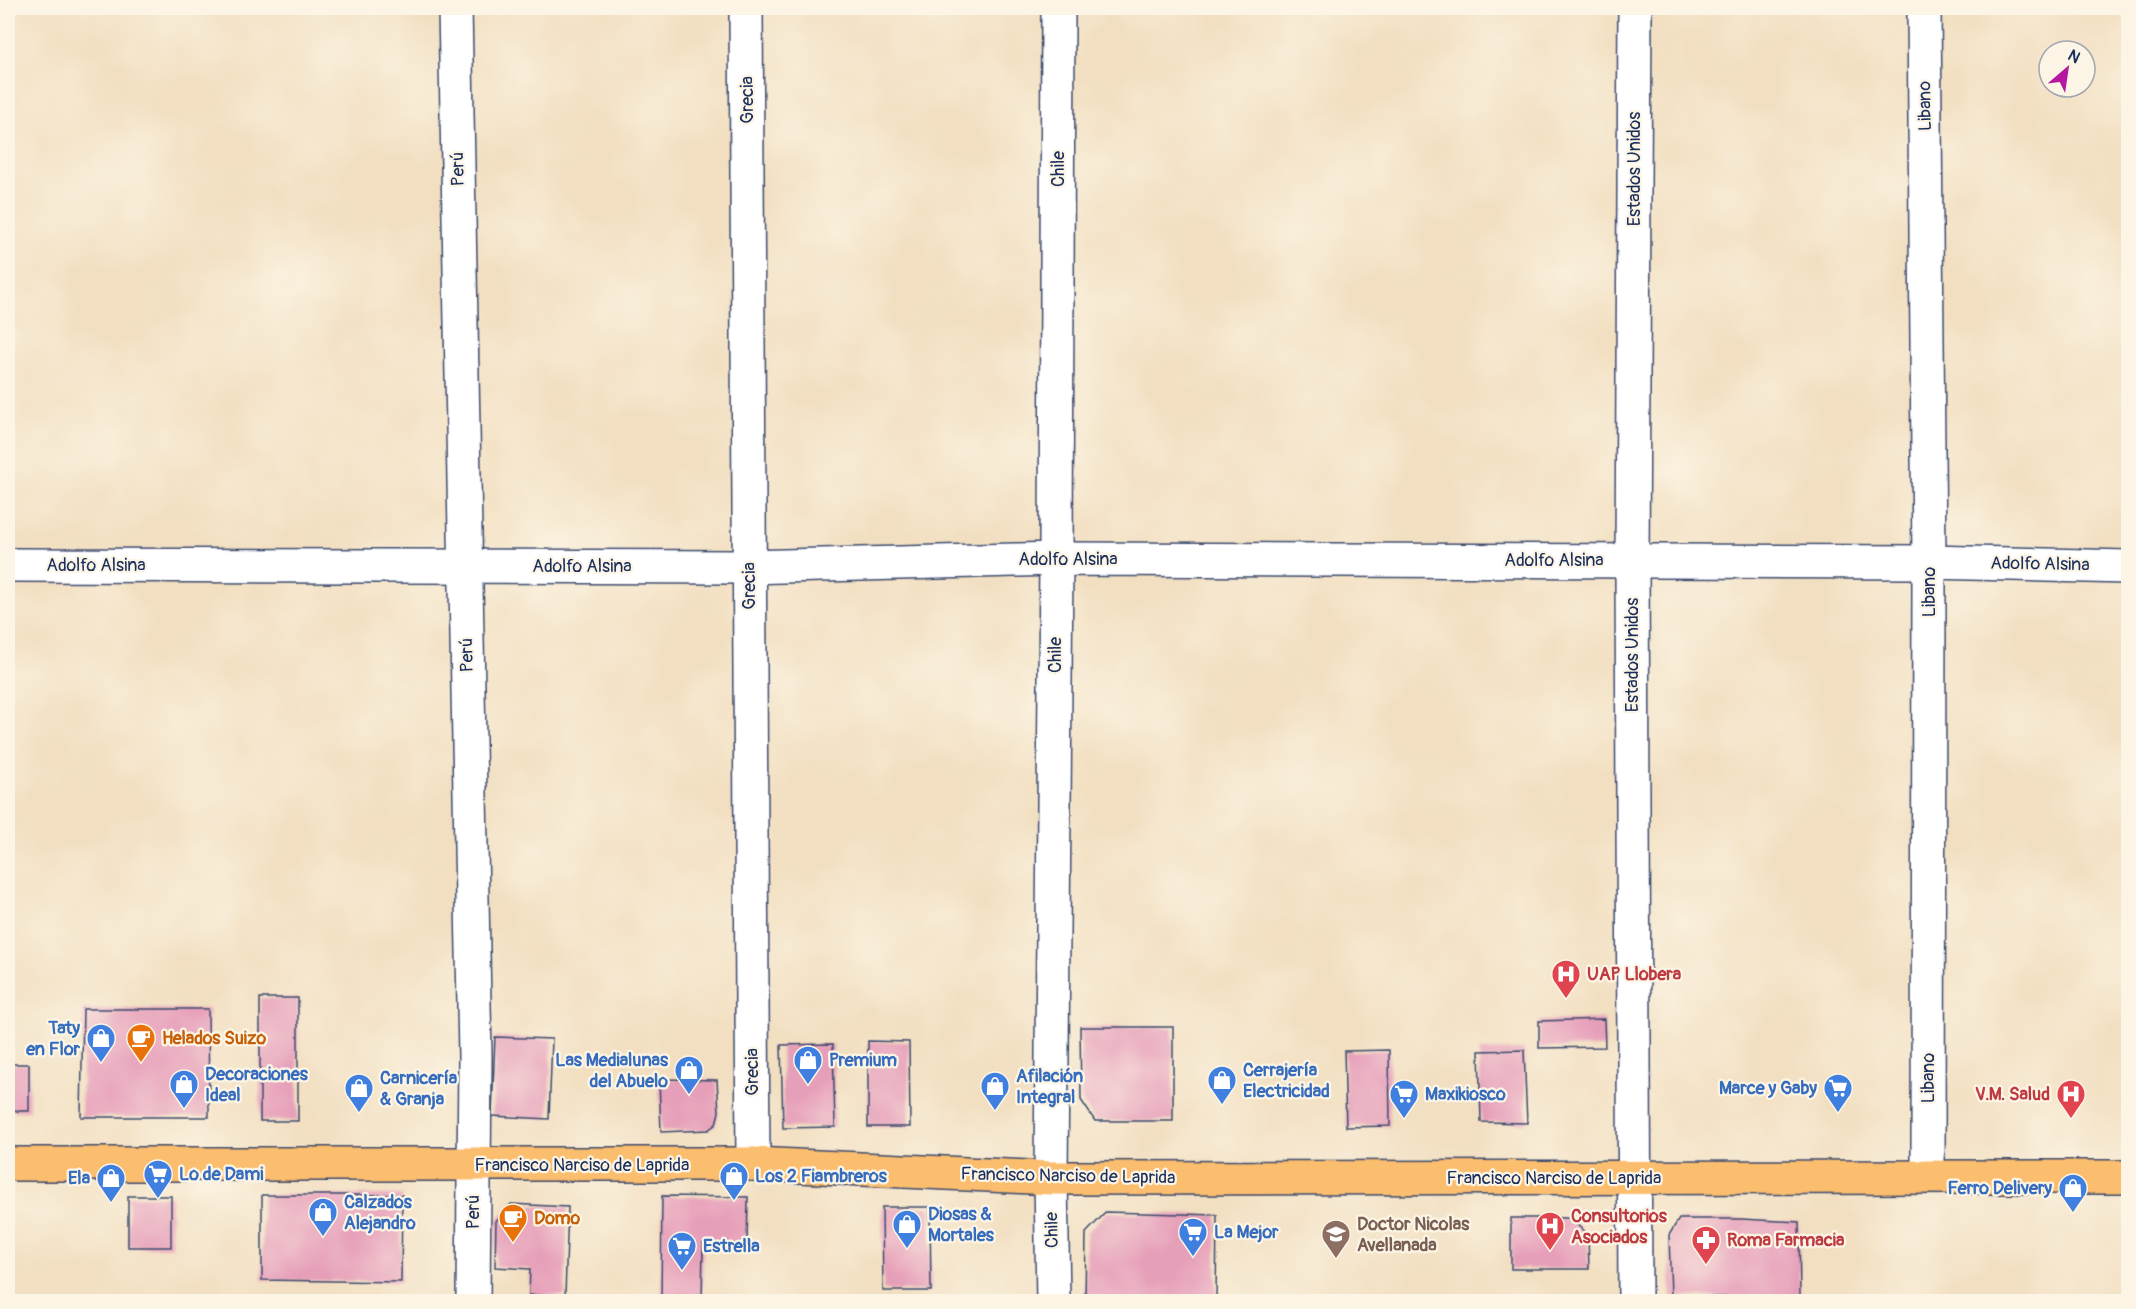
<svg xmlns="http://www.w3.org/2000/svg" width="2136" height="1309" font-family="Pangolin,sans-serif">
	<rect width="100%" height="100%" fill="#fcf5e5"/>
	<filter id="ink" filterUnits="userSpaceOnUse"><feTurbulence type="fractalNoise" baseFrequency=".0167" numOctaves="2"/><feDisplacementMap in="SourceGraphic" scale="12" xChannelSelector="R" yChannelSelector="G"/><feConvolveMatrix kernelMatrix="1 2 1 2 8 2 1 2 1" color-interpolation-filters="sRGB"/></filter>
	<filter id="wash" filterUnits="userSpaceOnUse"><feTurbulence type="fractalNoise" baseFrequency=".008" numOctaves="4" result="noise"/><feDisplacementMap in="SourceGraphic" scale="24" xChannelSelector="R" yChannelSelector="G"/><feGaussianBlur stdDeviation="1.35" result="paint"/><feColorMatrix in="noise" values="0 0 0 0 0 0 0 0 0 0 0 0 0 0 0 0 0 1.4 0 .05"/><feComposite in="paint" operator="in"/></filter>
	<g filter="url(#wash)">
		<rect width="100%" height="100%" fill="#f2dfc1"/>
		<g id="blocks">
			<g fill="#e69fb9">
				<rect x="260" y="998" width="38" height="123"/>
				<polygon points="83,1009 208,1009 209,1117 81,1117"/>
				<polygon points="1604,1019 1605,1047 1539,1048 1539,1021"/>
				<polygon points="1080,1027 1173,1027 1173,1121 1095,1121 1081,1100"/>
				<polygon points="495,1037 552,1039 549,1119 492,1116"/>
				<polygon points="868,1041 909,1042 910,1127 868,1127"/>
				<polygon points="833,1044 835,1127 783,1128 781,1045"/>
				<polygon points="1389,1050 1390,1126 1346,1127 1344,1051"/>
				<polygon points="1524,1050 1527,1123 1481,1122 1479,1051"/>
				<rect x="8" y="1064" width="21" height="47"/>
				<polygon points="659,1079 717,1080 719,1112 716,1124 708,1130 661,1132"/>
				<polygon points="262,1195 402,1195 401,1282 262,1280"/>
				<rect x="128" y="1196" width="43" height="51"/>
				<polygon points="662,1196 748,1197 747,1244 703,1243 702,1302 661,1302"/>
				<polygon points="511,1204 568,1207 565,1296 529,1295 530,1269 495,1267 496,1221"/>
				<polygon points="882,1207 930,1207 931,1291 883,1291"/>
				<polygon points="1106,1212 1217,1215 1216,1302 1085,1302 1086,1233"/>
				<polygon points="1511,1218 1570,1218 1588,1235 1589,1269 1511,1269"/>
				<polygon points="1679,1219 1741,1219 1799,1222 1800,1299 1741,1297 1671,1297 1669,1235"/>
			</g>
		</g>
	</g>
	<g filter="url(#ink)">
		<use href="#blocks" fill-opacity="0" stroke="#3b496d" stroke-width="1.5"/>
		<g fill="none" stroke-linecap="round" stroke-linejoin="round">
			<g stroke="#3b496d" stroke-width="36">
				<g id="minor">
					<polyline points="455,8 475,1056 473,1302"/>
					<polyline points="746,8 753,1164"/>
					<polyline points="1635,8 1632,561 1635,1302"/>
					<polyline points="1924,8 1929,562 1928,1176"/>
					<polyline points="8,565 749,567 1056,559 1929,562 2128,567"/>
					<polyline points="1053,1302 1051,1178 1056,559 1058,8"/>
				</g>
			</g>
			<g stroke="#3b496d" stroke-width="36">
				<polyline id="major" points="8,1164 753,1164 1051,1178 2128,1177"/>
			</g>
			<use href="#minor" stroke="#fff" stroke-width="33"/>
			<use href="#major" stroke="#fbbd6e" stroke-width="33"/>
		</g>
	</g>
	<defs>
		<g id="hospital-pin" transform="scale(1.5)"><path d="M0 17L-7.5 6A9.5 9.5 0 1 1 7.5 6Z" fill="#e0444e" stroke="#fcf5e5"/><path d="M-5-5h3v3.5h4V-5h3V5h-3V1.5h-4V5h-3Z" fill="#fff"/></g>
		<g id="shop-pin" transform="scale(1.5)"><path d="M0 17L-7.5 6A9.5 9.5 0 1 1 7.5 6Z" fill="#3f7fe0" stroke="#fcf5e5"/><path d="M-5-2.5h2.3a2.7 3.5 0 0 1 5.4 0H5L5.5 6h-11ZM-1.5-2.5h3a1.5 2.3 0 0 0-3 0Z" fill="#fff"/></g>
		<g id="cafe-pin" transform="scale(1.5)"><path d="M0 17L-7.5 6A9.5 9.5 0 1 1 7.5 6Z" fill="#e8710a" stroke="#fcf5e5"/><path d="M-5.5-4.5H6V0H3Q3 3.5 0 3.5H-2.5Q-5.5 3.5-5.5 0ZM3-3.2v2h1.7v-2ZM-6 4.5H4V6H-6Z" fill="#fff"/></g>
		<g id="supermarket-pin" transform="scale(1.5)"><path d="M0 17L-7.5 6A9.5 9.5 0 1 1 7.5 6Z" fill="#3f7fe0" stroke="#fcf5e5"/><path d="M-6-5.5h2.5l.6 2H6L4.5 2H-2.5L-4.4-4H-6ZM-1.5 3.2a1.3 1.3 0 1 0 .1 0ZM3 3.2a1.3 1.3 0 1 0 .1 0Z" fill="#fff"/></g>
		<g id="school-pin" transform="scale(1.5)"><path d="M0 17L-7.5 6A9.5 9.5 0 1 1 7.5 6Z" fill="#8d6e63" stroke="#fcf5e5"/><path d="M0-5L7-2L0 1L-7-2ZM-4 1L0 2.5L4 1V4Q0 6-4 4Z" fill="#fff"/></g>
		<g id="pharmacy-pin" transform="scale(1.5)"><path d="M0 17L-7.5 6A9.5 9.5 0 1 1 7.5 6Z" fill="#e0444e" stroke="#fcf5e5"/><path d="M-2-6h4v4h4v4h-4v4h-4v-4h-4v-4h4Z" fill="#fff"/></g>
	</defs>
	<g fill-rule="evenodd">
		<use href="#hospital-pin" x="1566" y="974"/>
		<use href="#shop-pin" x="101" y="1038"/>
		<use href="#cafe-pin" x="141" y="1038"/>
		<use href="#shop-pin" x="808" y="1060"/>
		<use href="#shop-pin" x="689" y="1070"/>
		<use href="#shop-pin" x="1222" y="1080"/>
		<use href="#shop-pin" x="184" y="1084"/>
		<use href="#shop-pin" x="995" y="1086"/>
		<use href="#shop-pin" x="359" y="1088"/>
		<use href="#supermarket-pin" x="1838" y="1088"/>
		<use href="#supermarket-pin" x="1404" y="1094"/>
		<use href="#hospital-pin" x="2071" y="1094"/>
		<use href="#supermarket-pin" x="158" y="1174"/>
		<use href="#shop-pin" x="734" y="1176"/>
		<use href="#shop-pin" x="111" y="1178"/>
		<use href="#shop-pin" x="2073" y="1188"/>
		<use href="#shop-pin" x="323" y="1212"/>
		<use href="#cafe-pin" x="513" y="1218"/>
		<use href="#shop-pin" x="907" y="1224"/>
		<use href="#hospital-pin" x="1550" y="1226"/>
		<use href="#supermarket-pin" x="1193" y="1232"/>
		<use href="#school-pin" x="1336" y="1234"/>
		<use href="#pharmacy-pin" x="1706" y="1240"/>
		<use href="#supermarket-pin" x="682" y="1246"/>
	</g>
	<g text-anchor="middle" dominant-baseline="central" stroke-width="4.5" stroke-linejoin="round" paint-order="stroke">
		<g font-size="18" fill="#1b2f5e" stroke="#fcf5e5">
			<text transform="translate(747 100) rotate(-90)">Grecia</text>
			<text transform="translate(1925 106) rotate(-91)">Libano</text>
			<text transform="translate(458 169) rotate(-91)">Perú</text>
			<text transform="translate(1058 169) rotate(-90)">Chile</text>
			<text transform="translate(1634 169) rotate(-90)">Estados Unidos</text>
			<text x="1068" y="559">Adolfo Alsina</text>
			<text x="1554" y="560">Adolfo Alsina</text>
			<text transform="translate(2040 564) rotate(1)">Adolfo Alsina</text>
			<text x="96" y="565">Adolfo Alsina</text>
			<text x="582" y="566">Adolfo Alsina</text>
			<text transform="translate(749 586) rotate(-90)">Grecia</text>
			<text transform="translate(1929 592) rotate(-90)">Libano</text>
			<text transform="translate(467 655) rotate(-91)">Perú</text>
			<text transform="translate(1055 655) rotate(-90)">Chile</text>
			<text transform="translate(1632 655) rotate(-90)">Estados Unidos</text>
			<text transform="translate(752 1072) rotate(-90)">Grecia</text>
			<text transform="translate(1928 1078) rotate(-90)">Libano</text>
			<text x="582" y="1165">Francisco Narciso de Laprida</text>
			<text transform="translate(1068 1176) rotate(1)">Francisco Narciso de Laprida</text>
			<text x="1554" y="1178">Francisco Narciso de Laprida</text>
			<text transform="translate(473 1212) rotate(-90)">Perú</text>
			<text transform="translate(1052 1230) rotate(-91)">Chile</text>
		</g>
		<g font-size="18" font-weight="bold" fill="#be3a42" stroke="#fcf5e5" text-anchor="start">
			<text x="1587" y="974">UAP Llobera</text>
			<text x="2050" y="1094" text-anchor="end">V.M. Salud</text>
			<text x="1571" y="1216">Consultorios<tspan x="1571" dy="21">Asociados</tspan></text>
			<text x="1727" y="1240">Roma Farmacia</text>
		</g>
		<g font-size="18" font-weight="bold" fill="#366cbe" stroke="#fcf5e5" text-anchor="start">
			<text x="80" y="1028" text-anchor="end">Taty<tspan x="80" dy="21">en Flor</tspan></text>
			<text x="668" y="1060" text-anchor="end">Las Medialunas<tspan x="668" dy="21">del Abuelo</tspan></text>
			<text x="829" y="1060">Premium</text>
			<text x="1243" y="1070">Cerrajería<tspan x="1243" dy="21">Electricidad</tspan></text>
			<text x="205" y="1074">Decoraciones<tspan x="205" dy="21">Ideal</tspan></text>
			<text x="1016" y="1076">Afilación<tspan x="1016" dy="21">Integral</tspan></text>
			<text x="380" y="1078">Carnicería<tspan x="380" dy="21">&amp; Granja</tspan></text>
			<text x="1817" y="1088" text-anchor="end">Marce y Gaby</text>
			<text x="1425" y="1094">Maxikiosco</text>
			<text x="179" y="1174">Lo de Dami</text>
			<text x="755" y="1176">Los 2 Fiambreros</text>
			<text x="90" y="1178" text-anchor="end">Ela</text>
			<text x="2052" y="1188" text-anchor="end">Ferro Delivery</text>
			<text x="344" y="1202">Calzados<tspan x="344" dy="21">Alejandro</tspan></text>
			<text x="928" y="1214">Diosas &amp;<tspan x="928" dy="21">Mortales</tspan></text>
			<text x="1214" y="1232">La Mejor</text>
			<text x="703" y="1246">Estrella</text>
		</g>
		<g font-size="18" font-weight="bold" fill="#c56008" stroke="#fcf5e5" text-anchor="start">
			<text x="162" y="1038">Helados Suizo</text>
			<text x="534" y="1218">Domo</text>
		</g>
		<g font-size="18" font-weight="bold" fill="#785e54" stroke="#fcf5e5" text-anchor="start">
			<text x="1357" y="1224">Doctor Nicolas<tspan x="1357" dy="21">Avellanada</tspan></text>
		</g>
	</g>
	<rect width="2136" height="1309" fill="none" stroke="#fcf5e5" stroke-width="30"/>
	<g transform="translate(2067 69) rotate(29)"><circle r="28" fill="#fcf5e5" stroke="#a2a6af" stroke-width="1.5"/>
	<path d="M0-4.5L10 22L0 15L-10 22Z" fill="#b5179e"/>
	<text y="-9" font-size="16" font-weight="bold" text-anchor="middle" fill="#1b2f5e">N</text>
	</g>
</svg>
